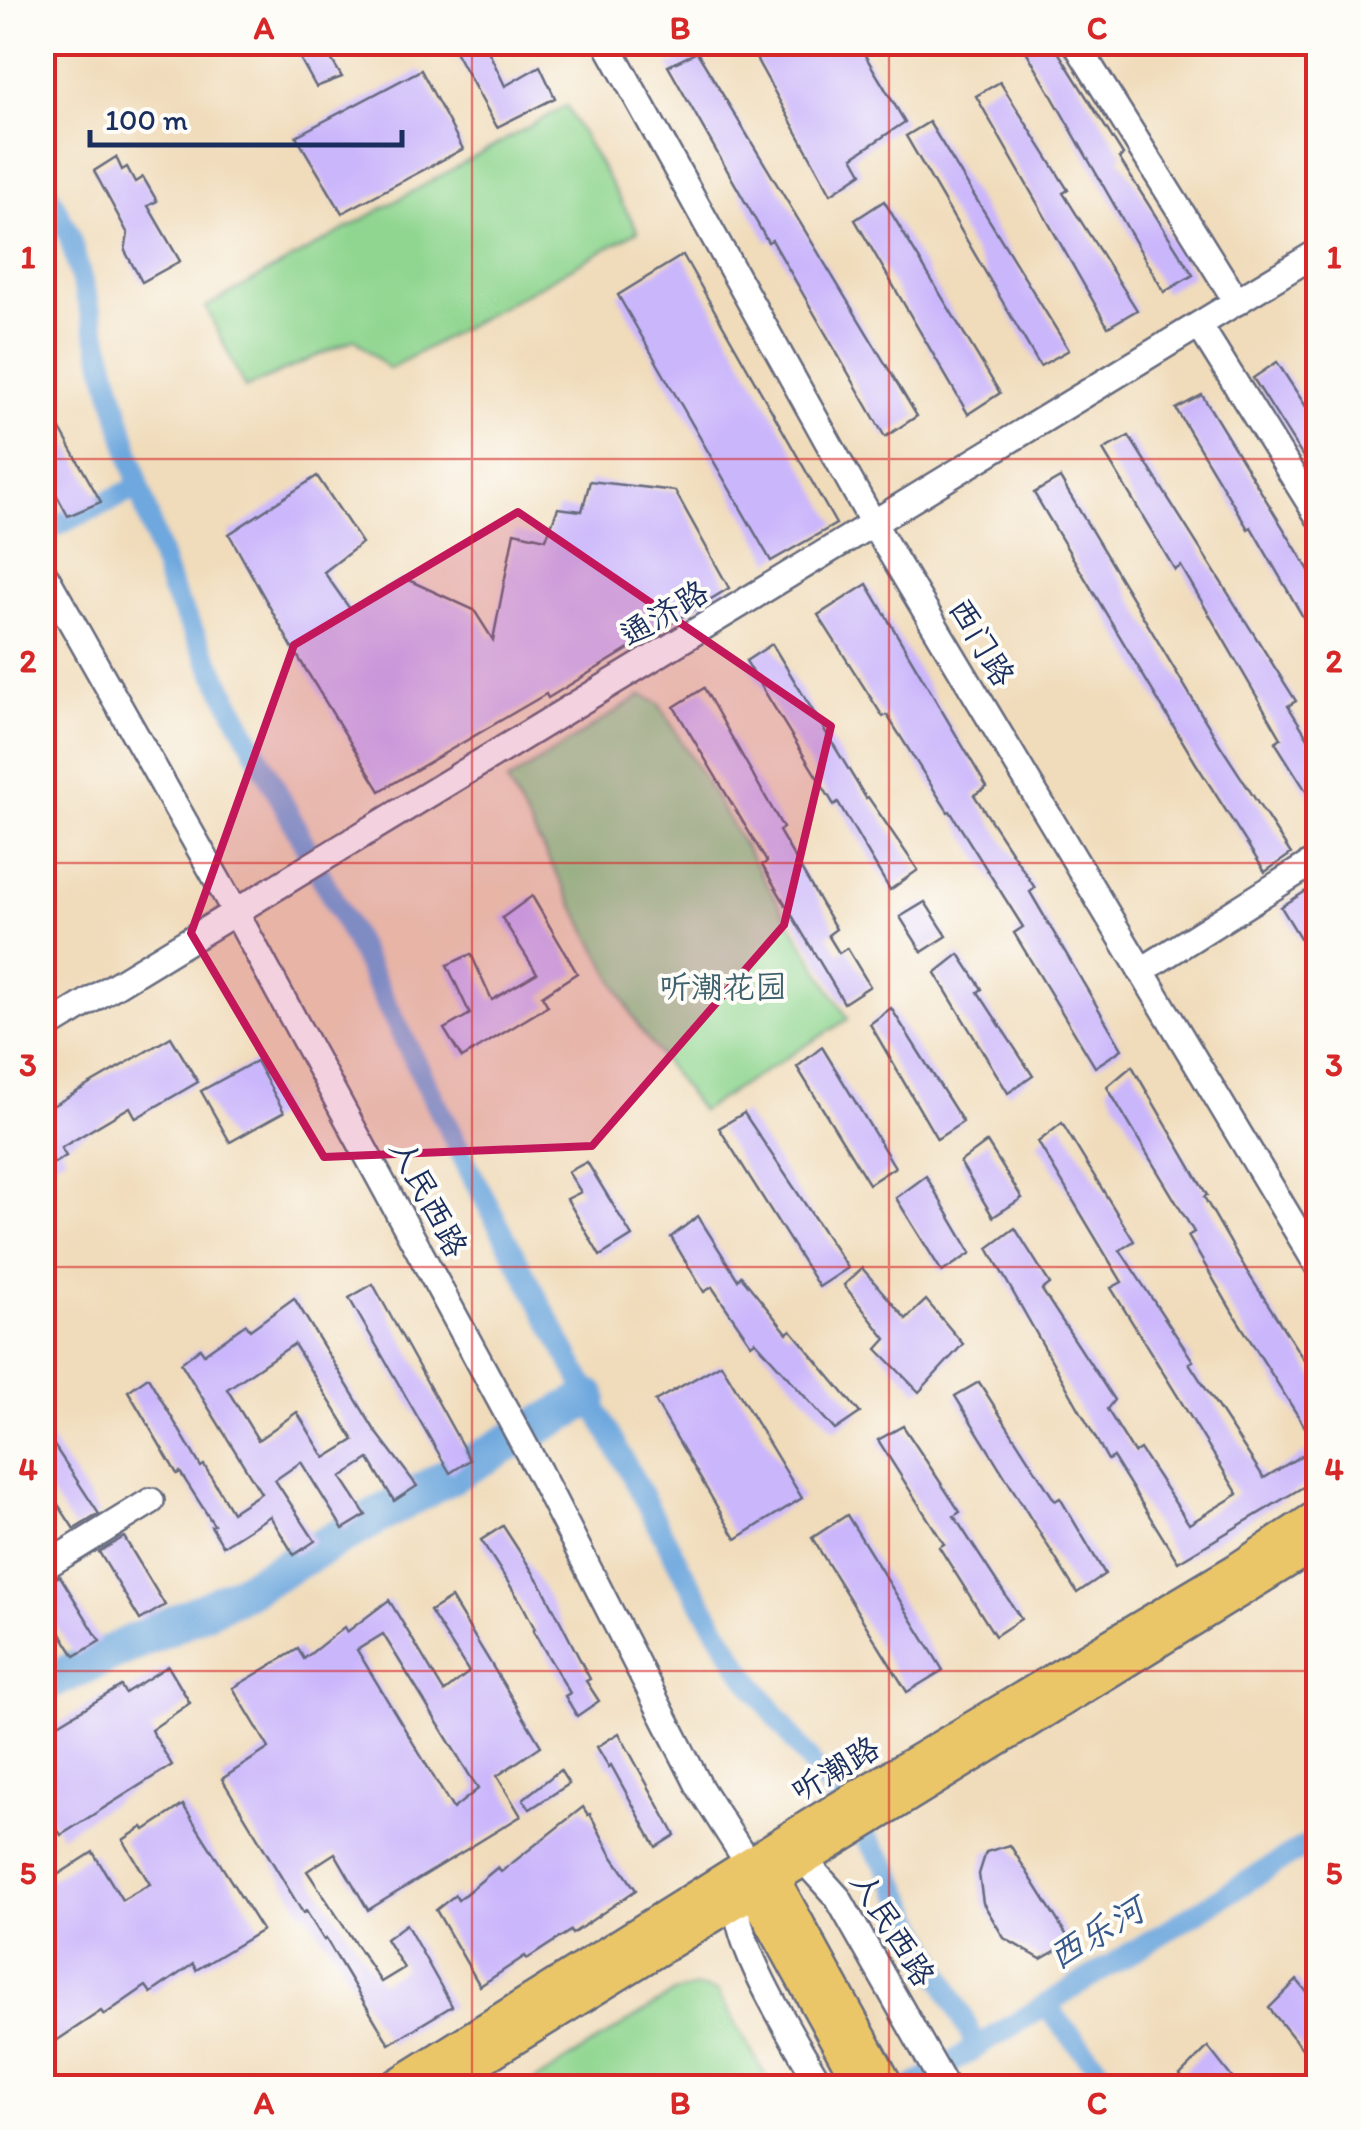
<svg xmlns="http://www.w3.org/2000/svg" width="1361" height="2130" font-family="Itim,'LXGW WenKai TC',sans-serif">
	<rect width="100%" height="100%" fill="#fdfcf7"/>
	<filter id="ink" filterUnits="userSpaceOnUse"><feTurbulence type="fractalNoise" baseFrequency=".01" numOctaves="2"/><feDisplacementMap in="SourceGraphic" scale="20" xChannelSelector="R" yChannelSelector="G"/><feConvolveMatrix kernelMatrix="1 2 1 2 8 2 1 2 1" color-interpolation-filters="sRGB"/></filter>
	<filter id="wash" filterUnits="userSpaceOnUse"><feTurbulence type="fractalNoise" baseFrequency=".0048" numOctaves="4" result="noise"/><feDisplacementMap in="SourceGraphic" scale="40" xChannelSelector="R" yChannelSelector="G"/><feGaussianBlur stdDeviation="2.25" result="paint"/><feColorMatrix in="noise" values="0 0 0 0 0 0 0 0 0 0 0 0 0 0 0 0 0 1.4 0 .05"/><feComposite in="paint" operator="in"/></filter>
	<g filter="url(#wash)">
		<rect width="100%" height="100%" fill="#f0dbba"/>
		<g fill="#90d690" stroke="#568277" stroke-width="2.5">
			<polygon points="566,106 638,231 389,369 355,339 245,388 206,307"/>
			<polygon points="642,695 659,704 848,1019 701,1111 640,1029 507,782"/>
			<polygon points="696,1987 717,1991 772,2087 527,2086 674,1993"/>
		</g>
		<g fill="none" stroke-linecap="round" stroke-linejoin="round">
			<g stroke="#6ea8de" stroke-width="22">
				<polyline points="42,181 69,235 139,487 171,589 355,941 474,1179 684,1574 742,1670 887,1866 977,2047"/>
				<polyline points="42,532 139,487"/>
				<polyline points="1045,2005 1115,2088"/>
				<polyline points="910,2088 1318,1838"/>
			</g>
			<polyline stroke="#6ea8de" stroke-width="38" points="42,1685 236,1595 589,1398"/>
		</g>
		<g id="blocks">
			<g fill="#cab6fb" fill-rule="evenodd">
				<polygon points="291,42 355,42 330,57 342,77 316,87"/>
				<polygon points="450,42 484,42 505,86 540,66 555,98 497,127"/>
				<polygon points="747,42 857,42 905,122 853,157 862,173 831,194"/>
				<polygon points="1021,42 1052,42 1123,155 1119,158 1193,275 1164,292"/>
				<polygon points="697,52 917,416 885,437 772,240 768,242 668,66"/>
				<polygon points="421,70 463,149 342,213 296,136"/>
				<polygon points="1000,82 1068,190 1063,193 1137,310 1108,327 976,96"/>
				<polygon points="929,122 1069,350 1040,366 906,136"/>
				<polygon points="116,157 122,170 127,167 135,182 143,177 157,201 148,206 180,261 142,282 125,251 128,234 94,171"/>
				<polygon points="884,201 1000,393 968,414 855,220"/>
				<polygon points="683,255 836,524 771,561 618,295"/>
				<polygon points="1277,362 1318,425 1318,457 1308,465 1253,378"/>
				<polygon points="1202,395 1318,585 1318,643 1251,527 1248,529 1176,409"/>
				<polygon points="42,397 101,502 68,516 42,468"/>
				<polygon points="1129,436 1296,701 1288,706 1318,754 1318,810 1275,742 1281,738 1181,566 1175,570 1103,450"/>
				<polygon points="317,476 362,543 324,572 350,609 404,578 474,610 493,640 514,532 546,539 558,508 582,511 590,481 675,491 729,588 548,698 546,694 380,791 292,647 229,534"/>
				<polygon points="1060,478 1220,745 1291,854 1265,872 1195,762 1034,493"/>
				<polygon points="867,584 987,787 974,795 1035,888 1030,892 1122,1049 1095,1067 1014,933 1023,927 950,811 948,812 887,715 883,717 818,615"/>
				<polygon points="772,644 866,798 868,797 918,870 890,890 838,802 834,805 746,661"/>
				<polygon points="704,688 783,828 779,831 836,929 828,935 839,953 847,948 870,986 844,1003 762,865 767,862 674,707"/>
				<polygon points="1306,891 1318,910 1318,967 1281,907"/>
				<polygon points="532,896 577,973 542,996 548,1006 462,1058 444,1029 470,1014 447,965 471,954 492,1000 537,973 502,918"/>
				<polygon points="925,902 947,936 922,952 900,917"/>
				<polygon points="959,954 982,989 978,992 1033,1076 1008,1093 935,973"/>
				<polygon points="891,1008 963,1122 937,1139 870,1024"/>
				<polygon points="171,1037 198,1082 136,1118 130,1107 61,1148 66,1156 42,1170 42,1112"/>
				<polygon points="822,1047 895,1167 869,1184 797,1067"/>
				<polygon points="256,1061 284,1112 230,1142 201,1091"/>
				<polygon points="1132,1066 1207,1195 1204,1197 1248,1273 1318,1382 1318,1478 1178,1562 1113,1457 1108,1460 988,1248 1015,1228 1050,1284 1042,1290 1114,1400 1107,1409 1134,1453 1140,1449 1189,1524 1238,1494 1111,1288 1122,1282 1038,1142 1062,1123 1134,1241 1120,1250 1193,1361 1189,1363 1264,1478 1317,1446 1233,1313 1188,1236 1194,1232 1107,1087"/>
				<polygon points="744,1113 848,1268 819,1287 719,1128"/>
				<polygon points="987,1142 1022,1198 993,1217 960,1162"/>
				<polygon points="587,1162 632,1236 600,1256 567,1199 581,1192 568,1172"/>
				<polygon points="926,1176 971,1253 942,1272 896,1198"/>
				<polygon points="698,1216 738,1280 741,1276 787,1333 791,1330 860,1413 835,1430 755,1341 751,1344 712,1287 704,1292 671,1237"/>
				<polygon points="862,1268 906,1319 926,1300 963,1344 919,1392 877,1349 886,1339 844,1285"/>
				<polygon points="373,1284 470,1460 450,1473 349,1298"/>
				<path d="M294,1298L374,1429L417,1486L394,1501L369,1459L341,1477L366,1515L343,1529L301,1462L275,1480L315,1541L294,1555L270,1516L223,1546L211,1526L214,1525L180,1472L177,1474L128,1391L148,1377L201,1467L204,1465L232,1512L261,1493L181,1363L200,1348L204,1354L246,1324L250,1330ZM294,1344L354,1440L325,1458L297,1412L258,1440L227,1389Z"/>
				<polygon points="721,1364 802,1498 736,1539 655,1401"/>
				<polygon points="979,1382 1055,1501 1060,1498 1105,1574 1077,1593 955,1396"/>
				<polygon points="903,1426 960,1512 954,1516 1021,1619 995,1636 939,1547 944,1544 878,1440"/>
				<polygon points="42,1427 99,1514 74,1529 42,1480"/>
				<polygon points="847,1515 943,1670 907,1692 812,1538"/>
				<polygon points="503,1526 543,1588 590,1679 586,1681 599,1701 577,1716 565,1696 570,1693 533,1631 535,1629 522,1604 481,1540"/>
				<polygon points="124,1537 165,1605 140,1620 99,1552"/>
				<polygon points="60,1576 100,1641 75,1656 42,1603 42,1584"/>
				<path d="M451,1598L541,1746L497,1776L521,1816L368,1910L335,1853L307,1871L381,1982L404,1968L386,1939L406,1924L452,2006L389,2044L326,1939L324,1940L306,1911L303,1913L222,1779L269,1748L233,1688L298,1649L304,1659L344,1627L347,1632L389,1600L444,1692L469,1672L430,1611ZM383,1634L478,1789L453,1809L357,1650Z"/>
				<polygon points="168,1666 190,1703 151,1730 172,1765 61,1835 42,1806 42,1734 121,1686 125,1693"/>
				<polygon points="619,1733 675,1835 656,1847 611,1765 609,1767 597,1747"/>
				<polygon points="560,1770 569,1784 530,1809 523,1799"/>
				<polygon points="183,1805 262,1930 196,1970 193,1964 151,1993 146,1986 104,2015 101,2011 56,2041 42,2020 42,1885 93,1852 122,1900 150,1884 123,1840 143,1827 145,1830"/>
				<polygon points="583,1807 588,1815 590,1814 611,1854 636,1890 572,1934 570,1931 527,1959 525,1956 480,1986 436,1910 455,1895 458,1900 498,1867 501,1872"/>
				<polygon points="1010,1845 1071,1942 1041,1959 1004,1938 983,1903 979,1874 986,1852"/>
				<polygon points="1297,1980 1318,2006 1318,2068 1269,2008"/>
				<polygon points="1208,2047 1240,2088 1190,2088 1180,2075"/>
			</g>
		</g>
	</g>
	<g filter="url(#ink)">
		<use href="#blocks" fill-opacity="0" stroke="#666b7e" stroke-width="2.5"/>
		<g fill="none" stroke-linecap="round" stroke-linejoin="round">
			<g stroke="#666b7e" stroke-width="30">
				<g id="minor">
					<polyline points="606,42 873,523 1318,1266"/>
					<polyline points="1075,42 1237,302"/>
					<polyline points="1199,325 1318,516"/>
					<polyline points="42,570 236,913 539,1472 700,1788 748,1863"/>
					<polyline points="1141,971 1318,859"/>
					<polyline points="42,1030 1318,252"/>
					<polyline points="42,1568 151,1501"/>
					<polyline points="789,1860 802,1858 838,1898 946,2088"/>
					<path d="M739,1889C723,1931 799,2047 822,2088"/>
				</g>
			</g>
			<g stroke="#666b7e" stroke-width="35">
				<g id="major">
					<polyline points="759,1869 773,1877 889,2088"/>
					<polyline points="750,1874 753,1890 862,2088"/>
					<polyline points="391,2088 819,1819 1235,1570 1318,1515"/>
					<polyline points="435,2088 1318,1543"/>
				</g>
			</g>
			<use href="#minor" stroke="#fff" stroke-width="25"/>
			<use href="#major" stroke="#ebc669" stroke-width="30"/>
		</g>
	</g>
	<path fill="#c2185b" fill-opacity="0.2" stroke="#c2185b" stroke-width="8" stroke-linejoin="round" d="M518,512L831,726L784,925L592,1146L324,1157L191,933L294,645Z"/>
	<path fill="none" stroke="#d62828" stroke-width="2.5" stroke-opacity="0.55" d="M472,42V2088M889,42V2088M42,459H1318M42,863H1318M42,1267H1318M42,1671H1318"/>
	<g text-anchor="middle" dominant-baseline="central" stroke-width="8" stroke-linejoin="round" paint-order="stroke">
		<g font-size="32" fill="#1b2f5e" stroke="#fdfcf7">
			<text transform="translate(664 613) rotate(-31)">通济路</text>
			<text transform="translate(982 642) rotate(59)">西门路</text>
			<text transform="translate(429 1198) rotate(62)">人民西路</text>
			<text transform="translate(835 1769) rotate(-31)">听潮路</text>
			<text transform="translate(893 1929) rotate(58)">人民西路</text>
		</g>
		<g font-size="32" fill="#3e616d" stroke="#fdfcf7">
			<text x="723" y="987">听潮花园</text>
		</g>
		<g font-size="35" font-style="italic" fill="#38598b" stroke="#fdfcf7">
			<text transform="translate(1096 1933) rotate(-31)">西乐河</text>
		</g>
	</g>
	<rect width="1361" height="2130" fill="none" stroke="#fdfcf7" stroke-width="110"/>
	<path d="M90 130v15h312v-15" fill="none" stroke="#1b2f5e" stroke-width="5"/>
	<text x="105" y="130" font-size="30" fill="#1b2f5e" stroke="#fdfcf7" stroke-width="8" paint-order="stroke">100 m</text>
	<rect x="55" y="55" width="1251" height="2020" fill="none" stroke="#d62828" stroke-width="4"/>
	<g font-size="32" text-anchor="middle" font-weight="bold" fill="#d62828">
		<text x="264" y="39">A</text>
		<text x="680" y="39">B</text>
		<text x="1097" y="39">C</text>
		<text x="28" y="268">1</text>
		<text x="1334" y="268">1</text>
		<text x="28" y="672">2</text>
		<text x="1334" y="672">2</text>
		<text x="28" y="1076">3</text>
		<text x="1334" y="1076">3</text>
		<text x="28" y="1480">4</text>
		<text x="1334" y="1480">4</text>
		<text x="28" y="1884">5</text>
		<text x="1334" y="1884">5</text>
		<text x="264" y="2114">A</text>
		<text x="680" y="2114">B</text>
		<text x="1097" y="2114">C</text>
	</g>
</svg>
